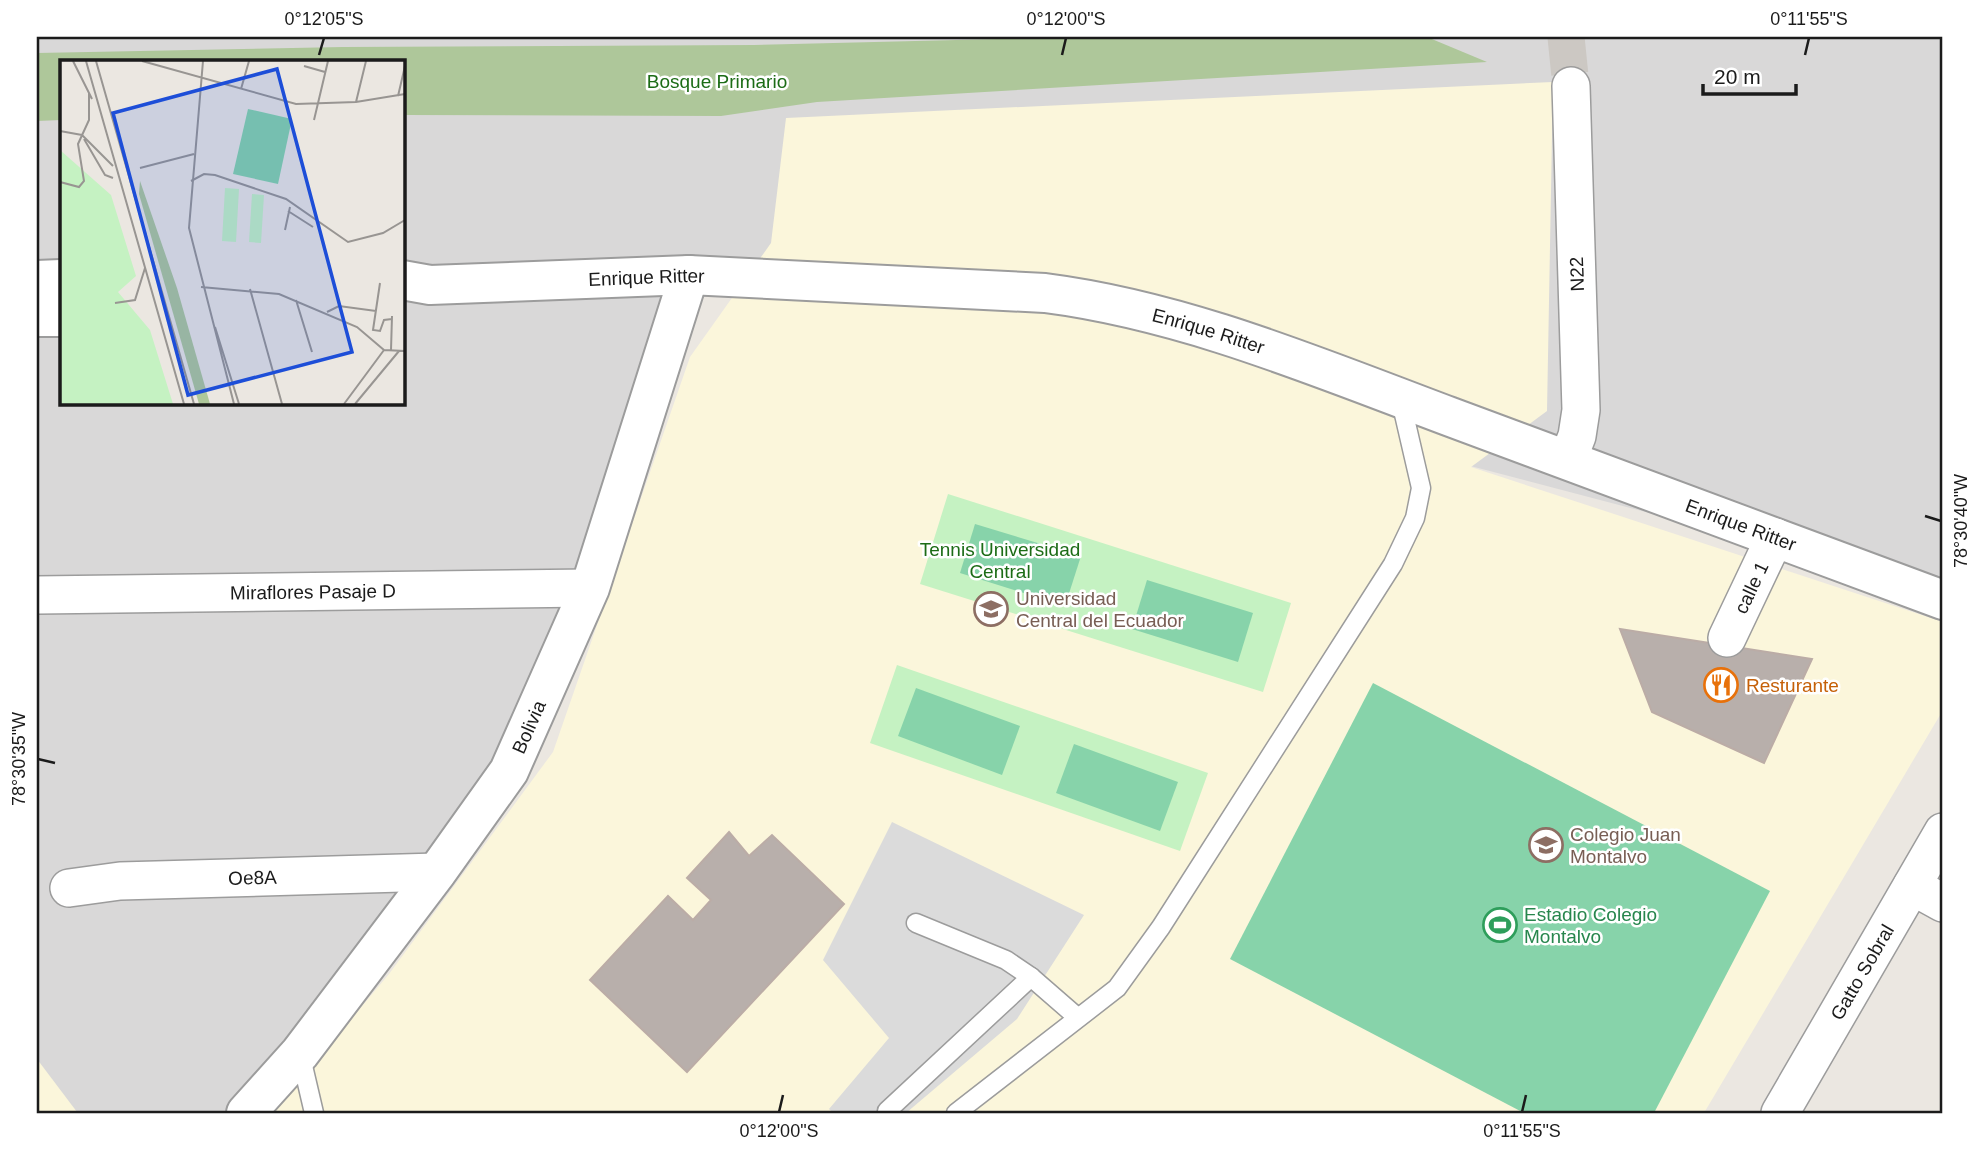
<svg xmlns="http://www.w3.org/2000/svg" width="1980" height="1150" font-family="Arial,sans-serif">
	<rect width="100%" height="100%" fill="#ebe7e1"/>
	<path fill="#d9d8d8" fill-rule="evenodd" d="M37,37H1943V590L708,266L528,757L249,1113H37ZM61,61H402V402H61Z"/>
	<g fill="#fbf6db">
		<polygon points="1553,82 1547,411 1471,467 1943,622 1943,710 1704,1113 272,1113 389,974 553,752 690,357 771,243 786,118"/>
		<polygon points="37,1059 77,1112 74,1113 37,1113"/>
	</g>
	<polygon fill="#aec79a" points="1077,37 1427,37 1487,62 817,102 721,116 403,115 402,61 61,61 61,120 37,121 37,53 343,47 754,45"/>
	<g fill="#c5f2c2">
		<polygon points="948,494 1291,603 1263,692 920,584"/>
		<polygon points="897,665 1208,773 1180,851 870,743"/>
	</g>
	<g fill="#87d3aa">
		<polygon points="975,524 1081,556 1065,606 960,573"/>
		<polygon points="1147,580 1253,613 1238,662 1132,629"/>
		<polygon points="1373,683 1770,891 1654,1113 1524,1113 1230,959"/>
		<polygon points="916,688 1020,726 1002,775 898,736"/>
		<polygon points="1074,744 1178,782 1160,831 1056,793"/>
	</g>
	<polygon fill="#dbdbdb" points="892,822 1084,915 1017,1019 906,1113 833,1113 829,1109 889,1038 823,960"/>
	<g fill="#b8afab" stroke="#bbaca6" stroke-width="2">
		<polygon points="1620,629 1812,659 1764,763 1652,712"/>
		<polygon points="729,832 749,856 772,835 844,904 687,1072 590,980 668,896 693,920 711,900 687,878"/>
	</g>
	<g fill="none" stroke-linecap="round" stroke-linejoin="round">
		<polyline stroke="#ccc8c3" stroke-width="37" stroke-dasharray="37 18" stroke-linecap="butt" points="1566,37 1571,86"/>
		<g stroke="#9c9c9c" stroke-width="21">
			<g id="service">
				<polyline points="916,923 1006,960 1031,977 1077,1017"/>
				<polyline points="300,1053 314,1113"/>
				<polyline points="887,1111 1031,977"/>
				<polyline points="956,1113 1117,988 1161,927 1393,564 1415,518 1421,488 1400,397"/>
			</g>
		</g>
		<g stroke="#9c9c9c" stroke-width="40">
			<g id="minor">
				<polyline points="1568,459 1577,436 1581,410 1571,86"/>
				<path id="s1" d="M37,595L590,588"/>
				<path id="s2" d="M1727,638L1775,537"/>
				<polyline points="1912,886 1943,903"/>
				<path id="s3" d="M69,888L120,881L437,872"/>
				<path id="s4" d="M1780,1113L1943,832"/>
			</g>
		</g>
		<g stroke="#9c9c9c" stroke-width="42">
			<g id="tertiary">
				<polyline points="37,280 61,279"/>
				<path id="s5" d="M402,280L430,285L689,275L1045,293C1185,311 1317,367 1448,416C1613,477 1778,538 1943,600"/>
				<polyline points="37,317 61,317"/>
				<path id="s6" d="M246,1113L300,1053L437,872L509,771L590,588L689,275"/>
			</g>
		</g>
		<use href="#service" stroke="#fff" stroke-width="18"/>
		<use href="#minor" stroke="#fff" stroke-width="37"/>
		<use href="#tertiary" stroke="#fff" stroke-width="38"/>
	</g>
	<path fill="none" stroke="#1b1b1b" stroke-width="2.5" d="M319,55L324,38M1062,55L1066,38M1805,55L1809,38M1925,516L1941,521M38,759L55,763M779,1112L783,1095M1522,1112L1526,1095"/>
	<defs>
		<g id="university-ring" transform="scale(1.75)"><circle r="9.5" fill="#fff" stroke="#8d6e63" stroke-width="1.5"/><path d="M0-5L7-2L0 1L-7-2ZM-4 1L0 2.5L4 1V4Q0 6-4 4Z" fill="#8d6e63"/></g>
		<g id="restaurant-ring" transform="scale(1.75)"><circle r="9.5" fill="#fff" stroke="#e8710a" stroke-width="1.5"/><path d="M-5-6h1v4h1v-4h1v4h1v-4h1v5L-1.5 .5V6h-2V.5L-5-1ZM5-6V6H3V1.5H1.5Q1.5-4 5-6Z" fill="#e8710a"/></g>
		<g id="school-ring" transform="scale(1.75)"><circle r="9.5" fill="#fff" stroke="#8d6e63" stroke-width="1.5"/><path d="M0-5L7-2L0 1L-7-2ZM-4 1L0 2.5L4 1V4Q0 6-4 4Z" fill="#8d6e63"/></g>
		<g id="stadium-ring" transform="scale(1.75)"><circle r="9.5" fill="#fff" stroke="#2e9e5b" stroke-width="1.5"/><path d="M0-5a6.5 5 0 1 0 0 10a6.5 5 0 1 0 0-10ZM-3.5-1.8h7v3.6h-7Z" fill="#2e9e5b"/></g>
	</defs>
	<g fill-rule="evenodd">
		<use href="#university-ring" x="991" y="609"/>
		<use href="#restaurant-ring" x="1721" y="685"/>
		<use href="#school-ring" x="1546" y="845"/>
		<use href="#stadium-ring" x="1500" y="925"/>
	</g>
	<g text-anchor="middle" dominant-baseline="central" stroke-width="5" stroke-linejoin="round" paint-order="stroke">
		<g font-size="19" fill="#1c6c16" stroke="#fff">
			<text x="717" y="81">Bosque Primario</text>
			<text x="1000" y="549">Tennis Universidad<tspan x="1000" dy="22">Central</tspan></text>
		</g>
		<g font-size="19" fill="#1b1b1b" stroke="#fff">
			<text transform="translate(1577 274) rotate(-92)">N22</text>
			<text stroke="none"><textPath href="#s5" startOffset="245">Enrique Ritter</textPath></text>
			<text stroke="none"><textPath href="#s5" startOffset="812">Enrique Ritter</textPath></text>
			<text stroke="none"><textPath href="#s5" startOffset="1379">Enrique Ritter</textPath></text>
			<text stroke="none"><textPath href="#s2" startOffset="56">calle 1</textPath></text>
			<text stroke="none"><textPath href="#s1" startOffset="276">Miraflores Pasaje D</textPath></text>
			<text stroke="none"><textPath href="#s6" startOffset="480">Bolivia</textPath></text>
			<text stroke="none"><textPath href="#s3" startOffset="184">Oe8A</textPath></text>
			<text stroke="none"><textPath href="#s4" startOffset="163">Gatto Sobral</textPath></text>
		</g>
		<g font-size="19" fill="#785e54" stroke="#fff" text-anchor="start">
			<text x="1016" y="598">Universidad<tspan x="1016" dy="22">Central del Ecuador</tspan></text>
			<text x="1570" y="834">Colegio Juan<tspan x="1570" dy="22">Montalvo</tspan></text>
		</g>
		<g font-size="19" fill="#c56008" stroke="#fff" text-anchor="start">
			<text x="1746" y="685">Resturante</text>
		</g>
		<g font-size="19" fill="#27864d" stroke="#fff" text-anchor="start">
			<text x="1524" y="914">Estadio Colegio<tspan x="1524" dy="22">Montalvo</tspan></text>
		</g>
	</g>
	<g transform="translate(60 60)">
		<rect width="345" height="345" fill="#ebe7e1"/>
		<path d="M80,121L117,228L150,344H139L79,134Z" fill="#aec79a"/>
		<path d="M0,90L51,135L76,216L58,232L90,270L113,344H0ZM165,128L179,129L176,182L162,181ZM192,134L204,135L201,183L189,182Z" fill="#c5f2c2"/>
		<path d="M188,49L232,59L218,124L173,114Z" fill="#87d3aa"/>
		<path fill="none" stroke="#989592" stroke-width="2" d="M13,1L32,39M26,1L124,344M36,1L134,344M82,1L236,44L296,42L345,34M143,1L129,168L174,344M244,6L265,12M0,11V37M181,29L189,1M338,36L345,6M296,42L306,1M254,60L268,1M0,71L22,75M22,75L53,106M24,79L45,115L53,118M80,108L134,94M131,121L144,114L155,115L226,139L288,182L323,173L345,160M0,122L19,127L24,121L18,84L29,60V33M228,151L253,167M225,170L230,147M320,223L313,270L320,271L324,260L332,259M141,227L219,234L297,267L324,290L345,291M190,229L222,344M236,240L252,292M55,243L75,240L85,208M267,252L279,246L316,251M155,267L179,344M331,290L332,256M284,344L324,290M295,344L339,291"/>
		<path fill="#1d4ed8" fill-opacity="0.15" stroke="#1d4ed8" stroke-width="3.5" d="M217,9L292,292L128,335L53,53Z"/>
		<rect width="345" height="345" fill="none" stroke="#1b1b1b" stroke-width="3.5"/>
	</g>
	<rect width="1980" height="1150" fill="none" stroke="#ffffff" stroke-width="77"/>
	<path d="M1703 84v10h93v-10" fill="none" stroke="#1b1b1b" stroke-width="3.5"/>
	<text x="1714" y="84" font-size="21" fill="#1b1b1b" stroke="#ffffff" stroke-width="5" paint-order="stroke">20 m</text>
	<rect x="38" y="38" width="1903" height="1074" fill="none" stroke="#1b1b1b" stroke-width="2.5"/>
	<g font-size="18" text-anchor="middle" fill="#1b1b1b">
		<text x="324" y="25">0°12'05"S</text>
		<text x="1066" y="25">0°12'00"S</text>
		<text x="1809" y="25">0°11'55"S</text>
		<text transform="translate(1961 521) rotate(-90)" y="6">78°30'40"W</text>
		<text transform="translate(19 759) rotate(-90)" y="6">78°30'35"W</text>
		<text x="779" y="1137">0°12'00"S</text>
		<text x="1522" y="1137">0°11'55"S</text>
	</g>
</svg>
